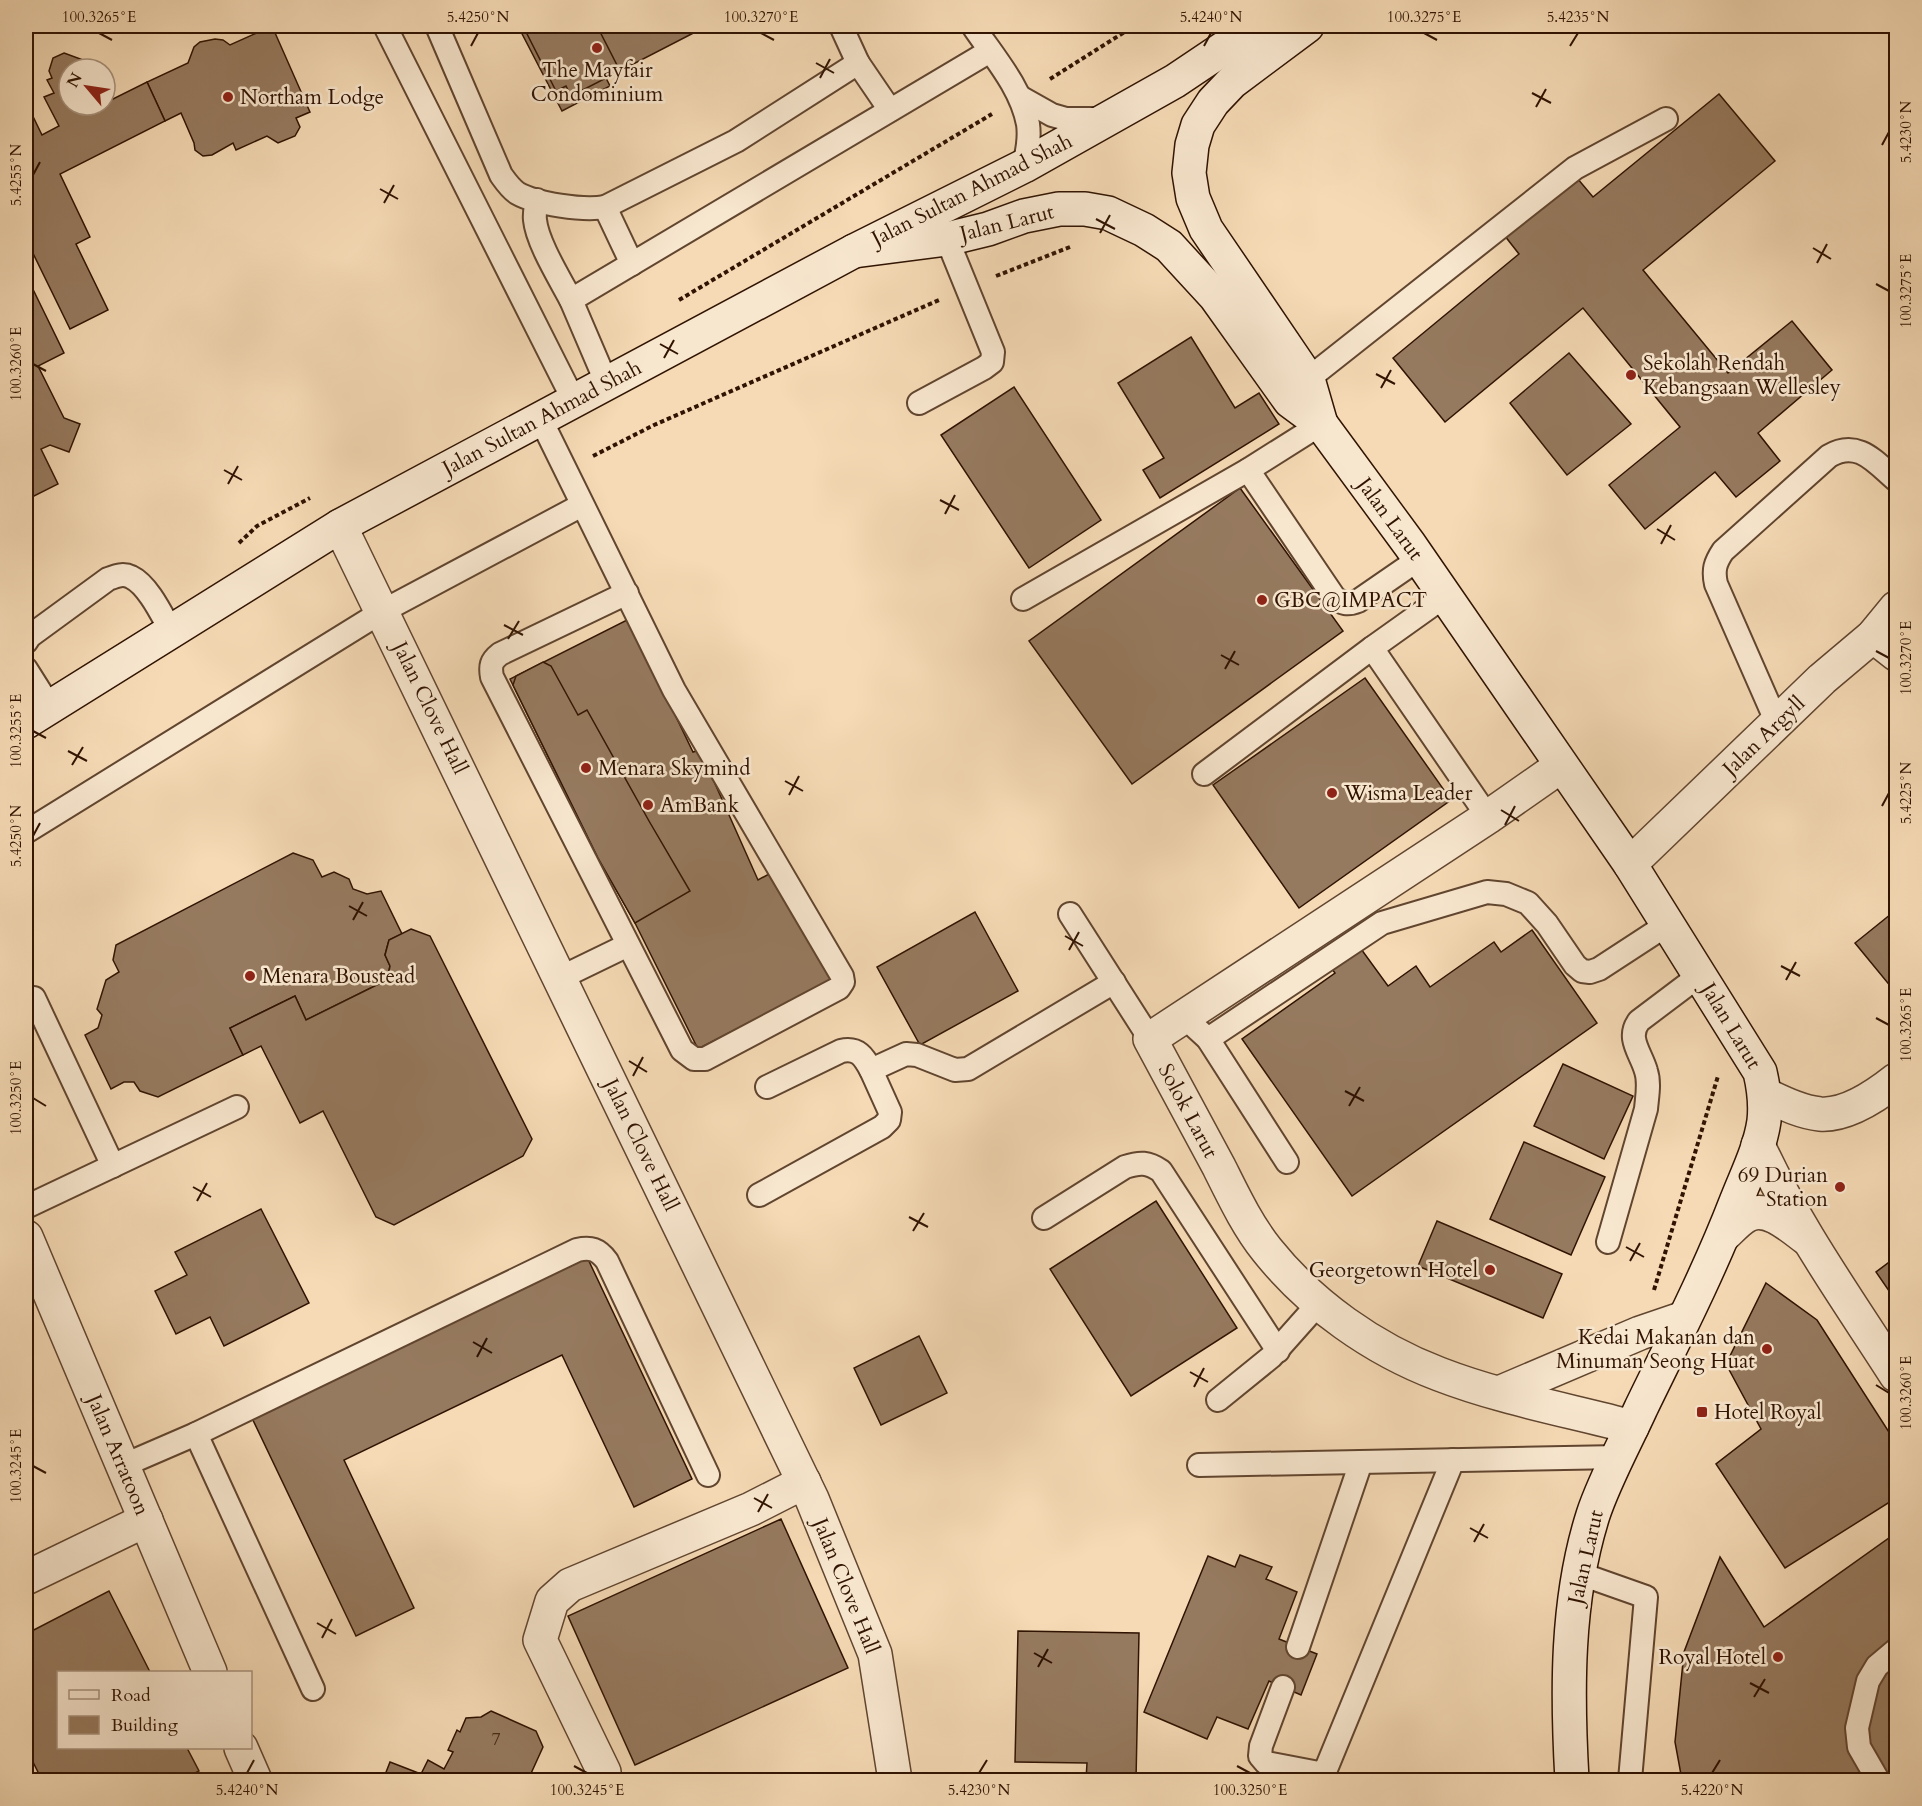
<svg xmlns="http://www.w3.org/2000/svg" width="1922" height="1806" font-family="Cardo,serif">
	<rect width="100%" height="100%" fill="#f5dab5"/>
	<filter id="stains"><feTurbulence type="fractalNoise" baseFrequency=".00333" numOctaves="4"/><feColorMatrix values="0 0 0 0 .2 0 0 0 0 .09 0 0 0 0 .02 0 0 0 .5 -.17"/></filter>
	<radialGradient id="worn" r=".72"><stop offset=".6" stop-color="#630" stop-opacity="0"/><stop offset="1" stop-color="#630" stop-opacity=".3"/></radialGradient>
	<g fill="#967a5f" stroke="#301302" stroke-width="1.5">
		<polygon points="272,26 310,112 296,118 300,127 295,136 278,143 267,136 236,150 233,143 212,155 203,156 195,150 194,143 181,113 165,121 147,82 188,63 194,47 200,42 215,39 223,40 230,45"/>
		<polygon points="518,26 707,26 606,78 610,86 562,111"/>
		<polygon points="523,26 597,26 620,71 571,96 566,86 556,91"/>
		<polygon points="64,53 86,61 89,66 94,69 69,69 69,105 105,105 105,76 113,89 106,100 107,102 147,82 165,121 60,174 90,237 76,244 108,310 70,329 26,239 26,102 42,135 59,126 44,97 54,93 47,80 52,78 49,71 53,58"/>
		<polygon points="1719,94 1775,161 1643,270 1728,373 1792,321 1832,370 1758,433 1780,461 1736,497 1715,472 1645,529 1609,485 1680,427 1583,308 1445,422 1393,358 1519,254 1501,231 1572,172 1593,197"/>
		<polygon points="26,275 64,353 38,366 64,418 80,424 69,452 50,445 41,449 58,484 26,500"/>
		<polygon points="1191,337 1235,408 1259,393 1279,424 1160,498 1143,470 1164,458 1118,383"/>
		<polygon points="1569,353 1631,424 1567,475 1510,403"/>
		<polygon points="1014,387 1101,520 1029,568 941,435"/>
		<polygon points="1240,488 1343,631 1132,784 1029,641"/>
		<polygon points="629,619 693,752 700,750 758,880 769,874 831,980 698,1049 635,923 598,858 510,679"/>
		<polygon points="543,662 551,666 578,715 587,710 649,821 690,891 635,923 598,858 513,685 516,676"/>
		<polygon points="1365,678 1451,800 1299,908 1213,785"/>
		<polygon points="293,853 313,860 322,877 334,872 349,879 353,889 367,894 381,891 402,934 389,940 385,955 390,966 387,980 306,1020 295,996 230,1028 243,1055 158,1097 140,1091 134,1082 124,1082 111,1089 85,1035 98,1028 102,1015 97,1009 106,980 119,972 113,960 116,945"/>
		<polygon points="1896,910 1896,993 1855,943"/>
		<polygon points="975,912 1018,991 920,1045 877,967"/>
		<polygon points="411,929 430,936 532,1139 523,1156 394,1225 376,1217 323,1111 300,1123 261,1046 243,1055 230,1028 295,996 306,1020 387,980 390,966 385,955 389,940"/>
		<polygon points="1532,930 1597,1023 1352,1196 1242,1039 1335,973 1327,962 1356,942 1388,986 1416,966 1430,987 1494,942 1501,952"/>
		<polygon points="1563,1064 1633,1096 1604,1159 1534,1126"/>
		<polygon points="1524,1142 1605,1177 1571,1255 1490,1219"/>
		<polygon points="1156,1201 1237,1328 1131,1396 1050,1269"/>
		<polygon points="261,1209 309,1303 224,1346 210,1317 176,1334 155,1291 187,1275 175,1252"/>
		<polygon points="1437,1221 1562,1274 1543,1318 1418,1266"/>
		<polygon points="587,1257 692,1479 634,1507 562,1355 344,1460 414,1608 356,1636 252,1418"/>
		<polygon points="1896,1257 1896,1301 1876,1272"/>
		<polygon points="1766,1283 1817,1320 1896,1443 1896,1498 1785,1568 1716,1464 1761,1429 1726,1364"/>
		<polygon points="919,1336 947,1393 881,1425 854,1368"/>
		<polygon points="781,1519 848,1668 635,1765 568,1616"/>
		<polygon points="1896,1533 1896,1639 1867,1662 1867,1780 1682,1780 1675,1742 1684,1652 1720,1557 1764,1627"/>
		<polygon points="1240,1555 1272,1567 1266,1579 1297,1592 1279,1639 1317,1654 1301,1695 1269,1681 1248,1729 1217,1717 1207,1739 1144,1712 1208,1556 1235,1567"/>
		<polygon points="109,1591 150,1672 58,1672 58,1748 187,1748 199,1771 181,1780 42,1780 26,1748 26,1634"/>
		<polygon points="1018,1631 1139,1633 1136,1780 1086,1780 1087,1763 1015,1762"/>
		<polygon points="1896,1658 1896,1780 1889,1780 1861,1735 1878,1673"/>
		<polygon points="491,1711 536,1731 543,1747 528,1780 383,1780 390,1762 421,1774 428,1760 444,1769 453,1752 448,1750 457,1730 460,1732 466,1718 481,1717"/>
	</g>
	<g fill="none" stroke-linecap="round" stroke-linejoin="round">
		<g stroke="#61452f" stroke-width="26">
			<g id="service">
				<polyline points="385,26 574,401"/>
				<path d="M437,26L501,175C506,182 510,188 517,193C536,204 584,211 605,207L736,141L858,63L841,26"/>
				<path d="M973,26C993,56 1021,87 1028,124C1030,138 1027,152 1024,166"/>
				<polyline points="858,63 890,110"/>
				<polyline points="1020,97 1052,115 1066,119 1103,119"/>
				<path d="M537,200C536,207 534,213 535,220C537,242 560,279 571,300"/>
				<polyline points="605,207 632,264"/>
				<polyline points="1308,379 1575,168 1666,119"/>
				<polyline points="607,384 571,300 990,51"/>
				<polyline points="919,403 984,368 992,362 993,352 947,239"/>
				<path d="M540,418L674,690L842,976L843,982L839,988L705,1059H694L682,1050L492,677C490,666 491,661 500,654L627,593"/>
				<path d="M1248,470L1334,597C1342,604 1348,605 1358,601L1419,559"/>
				<polyline points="1023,599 1248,470 1321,424"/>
				<path d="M26,642L30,636L108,579C116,576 123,573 131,577C148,585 162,615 171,631"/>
				<polyline points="1372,648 1488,817"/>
				<polyline points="26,669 50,707"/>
				<path d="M1777,723L1716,584C1713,570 1715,563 1723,551L1829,456C1858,439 1875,462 1896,480"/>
				<polyline points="1204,774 1372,648 1445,596"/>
				<polyline points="26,832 383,611 582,505"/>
				<polyline points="1070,914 1150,1039"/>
				<polyline points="560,978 628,945"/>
				<polyline points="34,998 113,1166"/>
				<polyline points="1196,1028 1208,1039 1287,1162"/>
				<polyline points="1208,1039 1382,923 1487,892 1506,894 1528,903 1547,924 1575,965 1582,971 1590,972 1599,969 1668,924"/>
				<path d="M767,1087L841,1051C858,1047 864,1057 871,1070L906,1054L917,1055L955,1070L968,1069L1114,982"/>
				<polyline points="759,1195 882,1127 889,1120 890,1112 871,1070"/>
				<polyline points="26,1207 237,1107"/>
				<path d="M1044,1218L1125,1167C1140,1162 1148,1162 1161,1171L1278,1351"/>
				<path d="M1608,1242L1646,1109C1647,1097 1650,1083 1646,1071C1641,1053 1626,1038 1639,1021L1700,975"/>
				<polyline points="1218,1400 1271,1357 1319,1303"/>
				<polyline points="196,1434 313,1689"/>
				<polyline points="1199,1465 1619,1457"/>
				<path d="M122,1466L196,1434L577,1250C591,1247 598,1249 607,1261L708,1475"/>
				<polyline points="1578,1573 1646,1597 1630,1780"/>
				<polyline points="1298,1647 1361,1462"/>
				<polyline points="1283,1687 1261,1746 1260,1756 1266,1763 1324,1774 1453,1460"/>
				<polyline points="1878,1780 1859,1747 1857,1728 1868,1681 1877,1666 1896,1650"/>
			</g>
		</g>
		<g stroke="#61452f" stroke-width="36">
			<g id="minor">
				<polyline points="340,526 812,1499 875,1654 895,1780"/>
				<polyline points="1873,636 1896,654"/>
				<path d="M1561,766L1488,817L1150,1039C1173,1082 1196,1124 1219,1167C1233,1195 1247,1225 1267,1250C1311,1305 1373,1349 1439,1374C1501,1398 1568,1410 1632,1427"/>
				<path d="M1758,1145C1795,1226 1848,1300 1896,1375"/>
				<path d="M1723,1236C1730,1230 1739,1219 1748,1215C1768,1205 1791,1227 1806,1238"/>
				<polyline points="26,1237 210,1672"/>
				<polyline points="1499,1393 1640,1333 1684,1318"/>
				<polyline points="26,1578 146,1520"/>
				<polyline points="241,1748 255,1780"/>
				<polyline points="604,1772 540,1640 552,1601 570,1585 751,1509 804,1482"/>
			</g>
		</g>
		<g stroke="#61452f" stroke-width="36">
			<g id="tertiary">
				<polyline points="1630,864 1822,679 1873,636 1896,608"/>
				<path d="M1766,1095C1783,1103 1801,1112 1820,1114C1846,1116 1877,1095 1896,1080"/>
			</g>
		</g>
		<g stroke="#301302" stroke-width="36">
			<g id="secondary">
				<polyline points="1307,26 1232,82 1213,102 1198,125 1192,145 1189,173 1193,198 1206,229 1308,379 1321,424"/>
				<path d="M854,251L947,239L988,229L1024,216L1059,209H1085L1108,213L1144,230L1169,246L1215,296L1290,401L1321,424L1410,545L1630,864L1760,1072C1764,1089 1766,1103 1764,1121C1760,1149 1746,1176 1736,1202C1709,1272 1674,1340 1641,1408C1626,1441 1604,1481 1593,1515C1566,1600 1567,1693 1572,1780"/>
				<polyline points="26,722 340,526 854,251 1024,166 1175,81 1257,26"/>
			</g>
		</g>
		<g stroke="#301302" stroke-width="4" stroke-dasharray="4.5 3" stroke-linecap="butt">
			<polyline points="1050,79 1134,26"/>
			<polyline points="996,276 1070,247"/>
			<polyline points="679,300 992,114"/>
			<polyline points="593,456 654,425 939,300"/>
			<polyline points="239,543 257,526 310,498"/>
			<polyline points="1654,1290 1718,1076"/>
		</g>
		<use href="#service" stroke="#f8e7cf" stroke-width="22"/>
		<use href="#minor" stroke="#f8e7cf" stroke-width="33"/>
		<use href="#tertiary" stroke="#f8e7cf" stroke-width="33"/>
		<use href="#secondary" stroke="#f8e7cf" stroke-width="33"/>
	</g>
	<path fill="none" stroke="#301302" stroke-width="2" d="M99,33L112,40M761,33L774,40M1424,33L1437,40M471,46L478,33M1204,46L1211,33M1570,46L1578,33M816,63L834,73M820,78L830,59M1532,93L1551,103M1536,107L1546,89M1882,145L1889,132M33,175L40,162M380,189L398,199M384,203L394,185M1096,219L1115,229M1100,233L1110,215M1813,248L1831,259M1817,263L1827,244M1876,284L1889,291M660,344L678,354M664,358L674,340M33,364L46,371M1376,374L1395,384M1381,388L1391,370M224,470L242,480M228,484L238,466M940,500L959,510M945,514L955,495M1657,529L1675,540M1661,544L1671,525M504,625L523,635M508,639L519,621M1876,651L1889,658M1221,655L1239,665M1225,669L1235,651M33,731L46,738M68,751L87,761M72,765L83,747M785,781L803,791M789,795L799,776M1882,806L1889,793M1501,810L1519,821M1505,825L1515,806M33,836L40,823M349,906L367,916M353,920L363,902M1065,936L1083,946M1069,950L1079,932M1781,966L1800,976M1786,980L1796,962M1876,1018L1889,1025M629,1061L647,1072M633,1076L643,1057M1345,1091L1364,1101M33,1098L46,1106M1349,1106L1360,1087M193,1187L211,1197M197,1201L207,1183M909,1217L928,1227M913,1231L924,1213M1626,1247L1644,1257M1630,1261L1640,1243M473,1342L492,1353M477,1357L487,1338M1190,1372L1208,1382M1876,1385L1889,1393M1194,1387L1204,1368M33,1466L46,1473M754,1498L772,1508M758,1512L768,1494M1470,1528L1488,1538M1474,1542L1484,1524M317,1623L336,1634M322,1638L332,1619M1034,1653L1052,1663M1038,1667L1048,1649M1750,1683L1769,1693M1754,1697L1765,1679M574,1766L587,1773M1237,1766L1250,1773M247,1773L254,1760M979,1773L987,1760M1712,1773L1720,1760"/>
	<g fill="#8f2418" stroke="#f8e7cf" stroke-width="2">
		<circle cx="597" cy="48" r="6"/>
		<circle cx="228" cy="97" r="6"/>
		<circle cx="1631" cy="375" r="6"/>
		<circle cx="1262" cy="600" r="6"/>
		<circle cx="586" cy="768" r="6"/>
		<circle cx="1332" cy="793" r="6"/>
		<circle cx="648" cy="805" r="6"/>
		<circle cx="250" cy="976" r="6"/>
		<circle cx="1840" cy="1187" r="6"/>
		<circle cx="1490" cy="1270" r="6"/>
		<circle cx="1767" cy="1349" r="6"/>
		<rect x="1696" y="1406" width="12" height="12" rx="3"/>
		<circle cx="1778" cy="1657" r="6"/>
	</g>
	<g text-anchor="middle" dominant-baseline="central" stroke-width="5" stroke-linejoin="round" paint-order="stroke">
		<g font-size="18" fill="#4a2d19">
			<text x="496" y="1739">7</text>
		</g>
		<g font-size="21" fill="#301302" stroke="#f8e7cf" text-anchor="start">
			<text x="597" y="70" text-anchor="middle">The Mayfair<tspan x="597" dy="24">Condominium</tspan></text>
			<text x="240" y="97">Northam Lodge</text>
			<text x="1643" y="363">Sekolah Rendah<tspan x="1643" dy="24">Kebangsaan Wellesley</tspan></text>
			<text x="1274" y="600">GBC@IMPACT</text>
			<text x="598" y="768">Menara Skymind</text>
			<text x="1344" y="793">Wisma Leader</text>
			<text x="660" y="805">AmBank</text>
			<text x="262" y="976">Menara Boustead</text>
			<text x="1828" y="1175" text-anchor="end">69 Durian<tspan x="1828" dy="24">Station</tspan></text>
			<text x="1478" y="1270" text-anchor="end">Georgetown Hotel</text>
			<text x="1755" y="1337" text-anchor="end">Kedai Makanan dan<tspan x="1755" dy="24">Minuman Seong Huat</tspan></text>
			<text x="1714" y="1412">Hotel Royal</text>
			<text x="1766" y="1657" text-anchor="end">Royal Hotel</text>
		</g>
		<g font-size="21" fill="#301302" stroke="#f8e7cf">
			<text transform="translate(972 190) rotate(-27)">Jalan Sultan Ahmad Shah</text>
			<text transform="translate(1007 223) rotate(-14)">Jalan Larut</text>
			<text transform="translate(542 418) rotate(-28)">Jalan Sultan Ahmad Shah</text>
			<text transform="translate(1390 519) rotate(54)">Jalan Larut</text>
			<text transform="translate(430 708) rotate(64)">Jalan Clove Hall</text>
			<text transform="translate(1764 736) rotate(-44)">Jalan Argyll</text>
			<text transform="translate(1731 1026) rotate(59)">Jalan Larut</text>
			<text transform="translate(1188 1111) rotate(62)">Solok Larut</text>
			<text transform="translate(641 1145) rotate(64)">Jalan Clove Hall</text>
			<text transform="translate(118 1455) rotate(67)">Jalan Arratoon</text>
			<text transform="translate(1586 1557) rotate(-77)">Jalan Larut</text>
			<text transform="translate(846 1586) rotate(68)">Jalan Clove Hall</text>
		</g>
	</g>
	<rect width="1922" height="1806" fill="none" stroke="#f5dab5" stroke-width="66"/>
	<rect x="57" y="1671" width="195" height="78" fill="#f8e7cf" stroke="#a8927d" stroke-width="1.5"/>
	<rect x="69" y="1690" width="30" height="9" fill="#f8e7cf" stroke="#a8927d" stroke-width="1.5"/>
	<text x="111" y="1701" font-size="18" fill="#301302">Road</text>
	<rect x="69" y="1716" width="30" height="18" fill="#967a5f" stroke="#a8927d" stroke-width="1.5"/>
	<text x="111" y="1731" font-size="18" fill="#301302">Building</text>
	<g transform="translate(87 87) rotate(299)"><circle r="28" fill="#f8e7cf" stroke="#a8927d" stroke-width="1.5"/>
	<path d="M0-4.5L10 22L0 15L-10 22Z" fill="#8f2418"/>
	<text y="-9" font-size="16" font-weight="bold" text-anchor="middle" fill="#301302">N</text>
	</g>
	<rect x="33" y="33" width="1856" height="1740" fill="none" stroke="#301302" stroke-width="2"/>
	<g font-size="15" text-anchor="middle" fill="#301302">
		<text x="99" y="22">100.3265°E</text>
		<text x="478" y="22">5.4250°N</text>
		<text x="761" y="22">100.3270°E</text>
		<text x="1211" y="22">5.4240°N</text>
		<text x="1424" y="22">100.3275°E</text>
		<text x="1578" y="22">5.4235°N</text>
		<text transform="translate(1906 132) rotate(-90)" y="5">5.4230°N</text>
		<text transform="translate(16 175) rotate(-90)" y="5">5.4255°N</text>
		<text transform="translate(1906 291) rotate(-90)" y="5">100.3275°E</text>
		<text transform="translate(16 364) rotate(-90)" y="5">100.3260°E</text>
		<text transform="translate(1906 658) rotate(-90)" y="5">100.3270°E</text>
		<text transform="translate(16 731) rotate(-90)" y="5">100.3255°E</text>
		<text transform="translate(1906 793) rotate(-90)" y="5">5.4225°N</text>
		<text transform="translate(16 836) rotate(-90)" y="5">5.4250°N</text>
		<text transform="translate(1906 1025) rotate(-90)" y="5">100.3265°E</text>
		<text transform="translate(16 1098) rotate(-90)" y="5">100.3250°E</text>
		<text transform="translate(1906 1393) rotate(-90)" y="5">100.3260°E</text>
		<text transform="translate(16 1466) rotate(-90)" y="5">100.3245°E</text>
		<text x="247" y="1795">5.4240°N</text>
		<text x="587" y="1795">100.3245°E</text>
		<text x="979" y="1795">5.4230°N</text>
		<text x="1250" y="1795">100.3250°E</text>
		<text x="1712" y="1795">5.4220°N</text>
	</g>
	<rect width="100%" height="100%" filter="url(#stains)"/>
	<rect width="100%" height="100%" fill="url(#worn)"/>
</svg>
